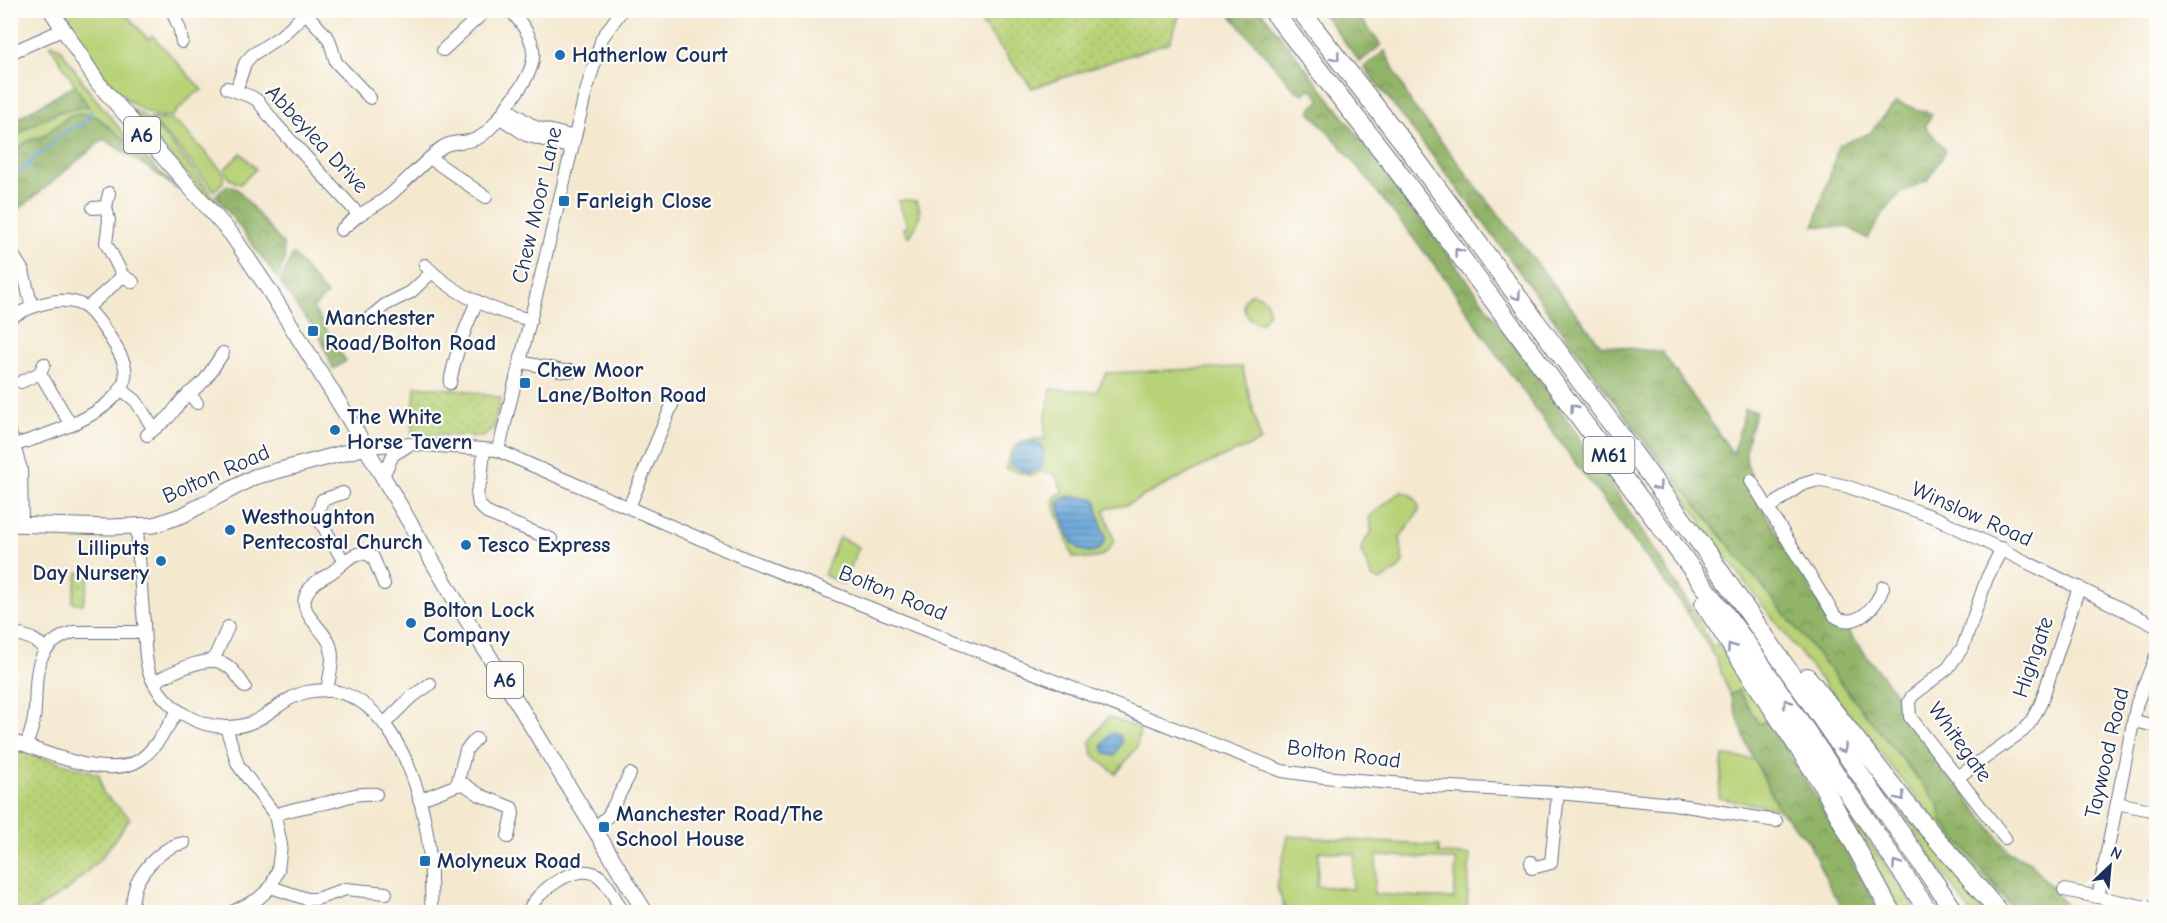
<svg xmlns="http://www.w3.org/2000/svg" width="2167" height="923" font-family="'Comic Neue',sans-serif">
	<defs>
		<pattern id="forest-crowns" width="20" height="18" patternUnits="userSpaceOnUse" patternTransform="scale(1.5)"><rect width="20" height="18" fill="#92b468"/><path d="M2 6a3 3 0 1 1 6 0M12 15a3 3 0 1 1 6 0" fill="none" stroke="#769359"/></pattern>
		<pattern id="park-dots" width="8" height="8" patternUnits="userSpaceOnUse" patternTransform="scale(1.5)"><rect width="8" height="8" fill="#b8d277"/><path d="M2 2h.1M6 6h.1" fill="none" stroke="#9eb569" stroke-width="1.8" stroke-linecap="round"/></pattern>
		<pattern id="water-rules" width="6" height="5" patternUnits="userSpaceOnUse" patternTransform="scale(1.5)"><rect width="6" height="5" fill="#63a3d6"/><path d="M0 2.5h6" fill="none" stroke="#5185b1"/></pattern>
	</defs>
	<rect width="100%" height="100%" fill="#fdfcf7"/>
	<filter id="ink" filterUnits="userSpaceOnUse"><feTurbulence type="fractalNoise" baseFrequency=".0167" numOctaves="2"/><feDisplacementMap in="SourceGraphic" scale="12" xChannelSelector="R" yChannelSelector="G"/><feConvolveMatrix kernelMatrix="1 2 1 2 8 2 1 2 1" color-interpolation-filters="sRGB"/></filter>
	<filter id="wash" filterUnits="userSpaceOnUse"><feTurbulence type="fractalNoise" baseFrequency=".008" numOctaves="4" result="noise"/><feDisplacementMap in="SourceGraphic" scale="24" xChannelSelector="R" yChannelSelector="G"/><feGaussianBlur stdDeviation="1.35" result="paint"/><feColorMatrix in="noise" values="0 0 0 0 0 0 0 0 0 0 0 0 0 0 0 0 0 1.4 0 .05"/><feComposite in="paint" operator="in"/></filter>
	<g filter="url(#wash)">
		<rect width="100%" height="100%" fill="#f4e8cf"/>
		<g fill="#b8d277" stroke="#6a806a" stroke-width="1.5" fill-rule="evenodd">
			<path d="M65,11H123L148,39L153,36L202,90L193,95L171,117C119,118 88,49 65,11Z"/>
			<polygon points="53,44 61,49 89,91 139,152 97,117 70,115 41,138 31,139 22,147 11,162 11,139 33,124 57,113 88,106 50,45"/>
			<path d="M131,109C156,117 204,185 221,207L220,210L129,110Z"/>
			<polygon points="150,118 173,121 180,125 224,173 223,182 214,191 184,154"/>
			<polygon points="241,153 256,169 240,184 229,179 225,169"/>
			<path d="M907,200L916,201C924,213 917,227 909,237L903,228L908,226L898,201Z"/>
			<path d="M1252,293C1262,296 1271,302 1268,314L1261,323C1245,322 1236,301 1252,293Z"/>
			<path d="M1242,367L1261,441L1207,464L1126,505L1104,509L1114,541C1104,561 1093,560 1073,557L1053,502L1056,496L1063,492L1055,474L1043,471L1032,476L1006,469C1010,442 1018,438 1045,439V421L1051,389L1096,392L1106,373ZM1058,502L1098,505V513L1106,538L1100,549L1072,543Z"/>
			<path d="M1593,373L1678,482L1940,806L1941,820L2018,912H2014C1904,787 1802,657 1701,525L1703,523Z"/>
			<path d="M1400,492C1411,492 1419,500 1419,511L1400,538L1403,563L1398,569L1381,581L1372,577L1361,551L1362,545L1372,531L1369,519L1370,516Z"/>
			<polygon points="839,537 859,547 843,584 824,575"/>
			<polygon points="1692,609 1713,647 1718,643 1768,720 1759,725 1738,690 1730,695 1715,657 1687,612"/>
			<polygon points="1108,717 1140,729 1137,747 1116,774 1093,755 1090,742"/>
			<polygon points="1723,756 1754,759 1779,809 1719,798"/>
			<polygon points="1832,788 1918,912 1900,912"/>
			<polygon points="1886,790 1991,912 1970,912"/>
			<path d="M1288,836L1439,846V854L1470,855L1467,910L1463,912H1286L1277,887ZM1319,851L1355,854L1352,889L1317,886ZM1377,855L1456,860L1454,899L1374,894Z"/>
		</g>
		<g fill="url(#forest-crowns)" stroke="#567263" stroke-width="1.5">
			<path d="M1227,11H1261C1413,204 1562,400 1692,609L1687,612L1570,456L1497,355L1444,277L1341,146L1310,112L1312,107L1321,100L1311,88L1304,94L1296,91Z"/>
			<polygon points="1321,11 1355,11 1381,45 1360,62"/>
			<path d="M1385,51L1411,103L1601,345L1662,352L1733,454L1745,409L1756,411C1750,433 1739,455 1752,475L1746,481L1831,624L1846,629L1907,708L1906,718L2009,852L2030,862L2067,906L2102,912H2018L1941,820L1940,806L1678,482L1593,373L1478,215L1364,67Z"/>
			<path d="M75,85L88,107C70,107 50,114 34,124C26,128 19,136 11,139V122Z"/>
			<polygon points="1896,102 1932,114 1925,126 1946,151 1928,180 1901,193 1881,216 1868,239 1850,228 1814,226 1839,145 1870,133"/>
			<path d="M83,113L97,117L140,152L179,191L159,175L104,139L11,216C10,191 3,153 30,140C35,137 39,138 44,136C60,126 63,116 83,113Z"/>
			<polygon points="227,185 237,189 283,244 285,258 278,279 216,195"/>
			<polygon points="293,254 327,295 313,308 346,361 333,369 319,334 299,310 280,282"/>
			<polygon points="1738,690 1759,724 1768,720 1823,809 1880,912 1844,912 1830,888 1808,841 1779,809 1747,745 1730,695"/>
		</g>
		<g fill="url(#park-dots)" stroke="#6a806a" stroke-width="1.5">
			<polygon points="972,11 1181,11 1170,42 1032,88"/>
			<polygon points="415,386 463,390 501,398 494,428 483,437 412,434"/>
			<polygon points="78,572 90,575 83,604 72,602"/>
			<polygon points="18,750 99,774 103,793 130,818 103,856 70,888 33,912 11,912 10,778 14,777"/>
		</g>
		<g fill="url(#water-rules)" stroke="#3f699a" stroke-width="1.5">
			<path d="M1027,442H1035L1042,446L1044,452L1042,468L1029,473L1010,465C1011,453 1016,445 1027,442Z"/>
			<path d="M1068,496L1093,498L1097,502L1098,513L1106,538L1100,549C1072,563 1065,524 1058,505L1062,499Z"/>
			<polygon points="1114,733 1119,735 1122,742 1114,756 1107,754 1102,747 1109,735"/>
		</g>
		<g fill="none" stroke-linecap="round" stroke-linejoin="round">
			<polyline stroke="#63a3d6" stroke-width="3" points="10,184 14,174 29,165 34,157 49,148 54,140 77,125 84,125 91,111"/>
		</g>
	</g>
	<g filter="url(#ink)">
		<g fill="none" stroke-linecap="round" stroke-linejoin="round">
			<g stroke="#677086" stroke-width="14">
				<g id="minor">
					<polyline points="172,10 180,30 182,42"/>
					<polyline points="306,13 329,39 336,62 370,98"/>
					<polyline points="443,50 486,10"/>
					<polyline points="10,53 62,30"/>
					<path d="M227,88L252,97L258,101L274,122L359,215C369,209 381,203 390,195C407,180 423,163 441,148C452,139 468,145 480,137C492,129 502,114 510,102C538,65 544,47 510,10"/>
					<polyline points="236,91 245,63 252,55 281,36 309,10"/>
					<polyline points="506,108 535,127 575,137"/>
					<polyline points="499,117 526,135 572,148"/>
					<polyline points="430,158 486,197"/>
					<polyline points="109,193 106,207 109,220 106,243 123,276"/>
					<polyline points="93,208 106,207"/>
					<polyline points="341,230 359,215"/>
					<polyline points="10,250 23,271 32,307"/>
					<path d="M425,265C453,294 492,311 531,320"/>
					<polyline points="87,308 123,276 133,282"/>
					<path d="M15,315C35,305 60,295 82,305C94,310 120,351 124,364C127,373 125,383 120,390C101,418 47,435 15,445"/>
					<polyline points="367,320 385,305 411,292 432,272"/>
					<polyline points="521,362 564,371 574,371"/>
					<polyline points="44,364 40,373 71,425"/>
					<polyline points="21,382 40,373"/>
					<path d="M450,383C455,354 465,329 477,301"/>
					<polyline points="121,389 136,401 153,428"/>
					<polyline points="189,393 197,403"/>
					<polyline points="10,433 21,469 22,525"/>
					<polyline points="147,435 169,417 182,400 205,380 223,353"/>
					<polyline points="366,447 410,444 497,450 744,558 1282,771 1324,777 1416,785 1558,793 1674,804 1776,821"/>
					<polyline points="484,450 481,480 477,492 479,505 489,514 551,539"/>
					<polyline points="497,450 501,440 585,95 602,38 622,10"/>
					<polyline points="383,476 393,455 409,445"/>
					<path d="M1751,481L1835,616C1855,631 1878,606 1883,587"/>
					<polyline points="343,493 322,500 318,512 319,519 344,562"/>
					<polyline points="629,507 674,400"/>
					<polyline points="1769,508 1801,485 1817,480 1846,486 1939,519 2156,626"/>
					<path d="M137,527C139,559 141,591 144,623C145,639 144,656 149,672C162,708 201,732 239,726C266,722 282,697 307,692C379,677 414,766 425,822C431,852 432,882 431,912"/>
					<polyline points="2002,548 1987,578 1963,647 1948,668 1912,696 1909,702 1910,717 2005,838"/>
					<polyline points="10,631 32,639 46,648"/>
					<polyline points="213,661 228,627"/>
					<path d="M154,682C169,674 204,655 222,663C231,666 240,679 245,687"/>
					<path d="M327,691C329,677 335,659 330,645C323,625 286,608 316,582C321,578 327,576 332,572C342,565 350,554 363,553L373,557L384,584"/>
					<polyline points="2134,721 2156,726"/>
					<polyline points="385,723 409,699 430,684"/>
					<polyline points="226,727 238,765 275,815 281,845 278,870 271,887 258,899 232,912"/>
					<path d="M10,740C44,751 109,782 141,759C156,748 167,727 178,711"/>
					<path d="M26,745C31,733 35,721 35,708C37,673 33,645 74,632H144"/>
					<polyline points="1958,777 2024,730 2032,720 2041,703 2079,587"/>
					<polyline points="457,785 466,750 476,739"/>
					<polyline points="419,800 457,785 464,784 480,795 512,808 513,814 508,837"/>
					<polyline points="2117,803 2156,811"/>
					<path d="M275,815C294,808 305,807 325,803C344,799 354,792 376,794"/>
					<polyline points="594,829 608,816 630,774"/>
					<polyline points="1531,862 1532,868 1551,863 1558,793"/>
					<polyline points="271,887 307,899 316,899 346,889 386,893"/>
					<polyline points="2064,890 2156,909"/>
					<polyline points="2098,897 2137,703 2156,656"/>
					<path d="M131,912C132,903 133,894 136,885C144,867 165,845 184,843"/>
					<path d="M528,912C535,892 579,859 600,877C610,885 616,902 623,912"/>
				</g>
			</g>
			<g stroke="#677086" stroke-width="17">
				<g id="major">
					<polyline points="51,10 98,83 232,235 269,290 349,419 461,610 645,912"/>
					<polyline points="10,524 111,527 154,525 183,515 254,477 366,447"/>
				</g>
			</g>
			<g stroke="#677086" stroke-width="20">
				<g id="highway">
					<polyline points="1272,10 1393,165 1745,641 1929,912"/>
					<polyline points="1300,10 1407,147 1708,554 1955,912"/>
					<polyline points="1704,604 1821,782 1891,912"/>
					<polyline points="1807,677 1905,802 1999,912"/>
				</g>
			</g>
			<use href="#minor" stroke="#fff" stroke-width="12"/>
			<use href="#major" stroke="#fff" stroke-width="15"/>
			<use href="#highway" stroke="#fff" stroke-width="18"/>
		</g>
		<defs><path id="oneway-chevron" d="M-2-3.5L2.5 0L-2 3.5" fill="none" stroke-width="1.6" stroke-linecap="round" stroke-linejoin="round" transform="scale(1.5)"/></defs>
		<g stroke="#8d97ae">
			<use href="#oneway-chevron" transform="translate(1336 57) rotate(52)"/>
			<use href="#oneway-chevron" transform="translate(1458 252) rotate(-127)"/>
			<use href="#oneway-chevron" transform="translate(1517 296) rotate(54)"/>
			<use href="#oneway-chevron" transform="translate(1574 408) rotate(-127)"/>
			<use href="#oneway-chevron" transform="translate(1658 487) rotate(54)"/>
			<use href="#oneway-chevron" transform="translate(1731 647) rotate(-123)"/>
			<use href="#oneway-chevron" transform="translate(1787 703) rotate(-124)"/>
			<use href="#oneway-chevron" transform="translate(1843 749) rotate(56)"/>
			<use href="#oneway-chevron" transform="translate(1901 797) rotate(52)"/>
			<use href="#oneway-chevron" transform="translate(1896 864) rotate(-124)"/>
		</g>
	</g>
	<g fill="#1f6fb2" stroke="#fdfcf7" stroke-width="2">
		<circle cx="560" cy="55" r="6"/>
		<rect x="558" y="195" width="12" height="12" rx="3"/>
		<rect x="307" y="325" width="12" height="12" rx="3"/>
		<rect x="519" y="377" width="12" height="12" rx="3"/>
		<circle cx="335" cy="430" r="6"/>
		<circle cx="230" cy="530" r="6"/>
		<circle cx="466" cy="545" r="6"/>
		<circle cx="161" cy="561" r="6"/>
		<circle cx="411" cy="623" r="6"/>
		<rect x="598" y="821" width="12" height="12" rx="3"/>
		<rect x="419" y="855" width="12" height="12" rx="3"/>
	</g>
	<g text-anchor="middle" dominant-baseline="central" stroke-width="4.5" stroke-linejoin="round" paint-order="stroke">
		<g fill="#fdfcf7" stroke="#5f6c8c" stroke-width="1.5">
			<rect x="124" y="117" width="36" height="36" rx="4.5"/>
			<rect x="1583.5" y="437" width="51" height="36" rx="4.5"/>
			<rect x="487" y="662" width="36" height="36" rx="4.5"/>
		</g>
		<g font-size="21" font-weight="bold" fill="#1b2f5e">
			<text x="142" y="135">A6</text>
			<text x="1609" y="455">M61</text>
			<text x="505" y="680">A6</text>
		</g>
		<g font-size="22" font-weight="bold" fill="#1b2f5e" stroke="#fdfcf7" text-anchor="start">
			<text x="572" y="55">Hatherlow Court</text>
			<text x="576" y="201">Farleigh Close</text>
			<text x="325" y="318">Manchester<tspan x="325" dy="25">Road/Bolton Road</tspan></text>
			<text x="537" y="370">Chew Moor<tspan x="537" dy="25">Lane/Bolton Road</tspan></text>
			<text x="347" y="417">The White<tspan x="347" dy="25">Horse Tavern</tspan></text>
			<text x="242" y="517">Westhoughton<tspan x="242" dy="25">Pentecostal Church</tspan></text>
			<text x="478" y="545">Tesco Express</text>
			<text x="149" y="548" text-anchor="end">Lilliputs<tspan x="149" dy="25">Day Nursery</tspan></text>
			<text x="423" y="610">Bolton Lock<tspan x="423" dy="25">Company</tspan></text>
			<text x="616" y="814">Manchester Road/The<tspan x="616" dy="25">School House</tspan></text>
			<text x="437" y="861">Molyneux Road</text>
		</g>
		<g font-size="22" fill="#1b2f5e" stroke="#fdfcf7">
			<text transform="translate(317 139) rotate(47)">Abbeylea Drive</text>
			<text transform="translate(537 205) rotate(-77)">Chew Moor Lane</text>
			<text transform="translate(216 474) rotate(-24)">Bolton Road</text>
			<text transform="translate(1972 514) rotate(24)">Winslow Road</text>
			<text transform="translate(893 593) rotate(22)">Bolton Road</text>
			<text transform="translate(2033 657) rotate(-71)">Highgate</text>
			<text transform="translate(1960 742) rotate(54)">Whitegate</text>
			<text transform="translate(2107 753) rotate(-77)">Taywood Road</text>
			<text transform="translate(1344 754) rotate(7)">Bolton Road</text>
		</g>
	</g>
	<rect width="2167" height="923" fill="none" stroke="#fdfcf7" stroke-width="36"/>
	<g transform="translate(2110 866) rotate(26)" stroke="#fdfcf7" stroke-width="4.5" paint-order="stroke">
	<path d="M0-4.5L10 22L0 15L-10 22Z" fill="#1b2f5e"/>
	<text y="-9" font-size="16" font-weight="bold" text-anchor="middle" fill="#1b2f5e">N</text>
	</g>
</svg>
